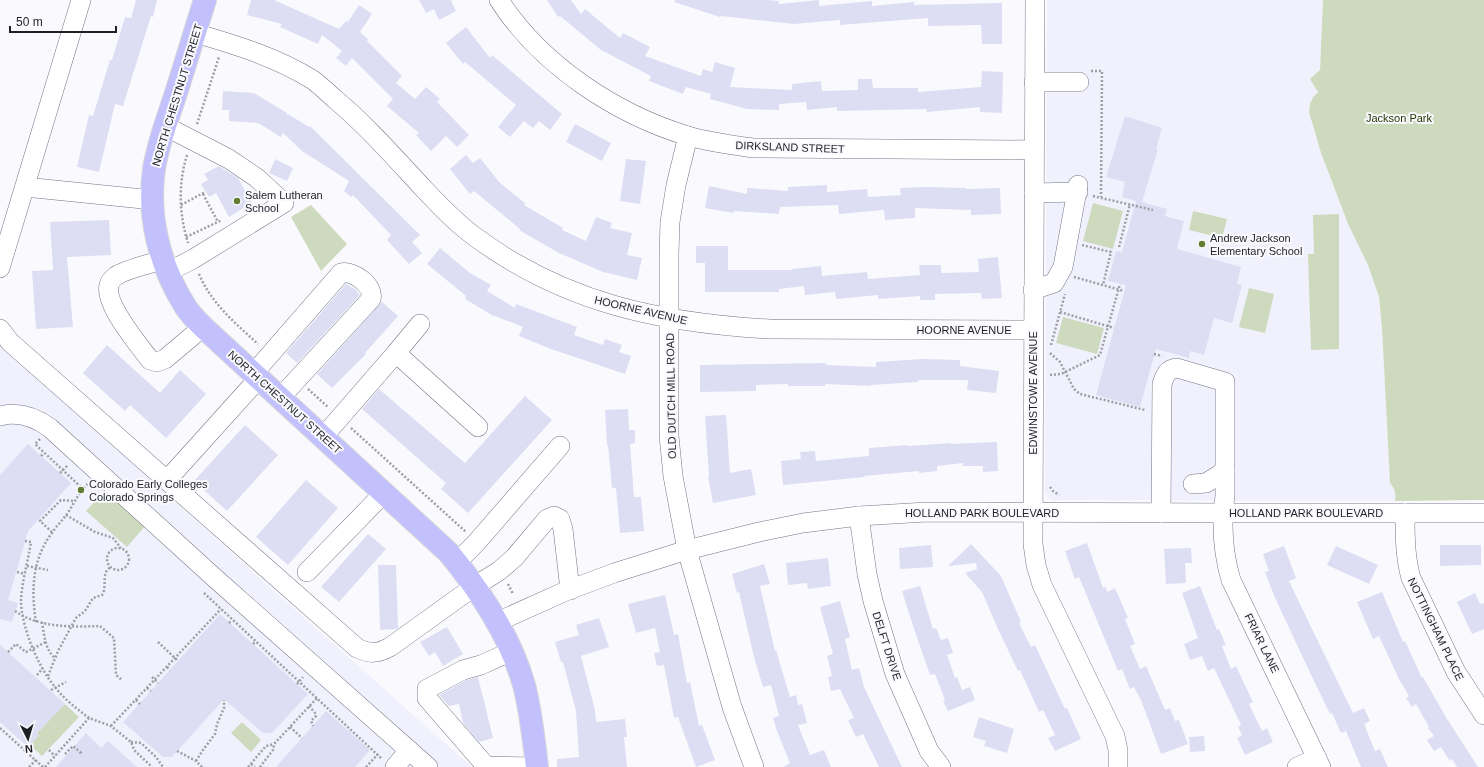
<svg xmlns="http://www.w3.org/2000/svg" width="1484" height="767" font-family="Helvetica,sans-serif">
	<rect width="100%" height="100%" fill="#fafafe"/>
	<g fill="#f1f1fd">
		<polygon points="1047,0 1323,0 1319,90 1313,97 1310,104 1309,112 1321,153 1339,200 1348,224 1368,265 1379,297 1382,328 1390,483 1394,488 1396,494 1395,501 1052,500 1047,497 1045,490"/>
		<polygon points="0,343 254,573 472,767 0,767"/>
	</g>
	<g fill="#cedabd">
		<path d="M1323,0H1484V500L1395,501C1396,493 1395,489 1390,483L1382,328L1379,297L1368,265L1348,224L1339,200L1321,153L1309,112L1310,104L1313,97L1318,92L1310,79L1320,70Z"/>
		<polygon points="1093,203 1123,211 1113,249 1083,241"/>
		<polygon points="311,205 347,244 321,271 291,217"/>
		<polygon points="1193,211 1227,219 1222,238 1189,230"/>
		<polygon points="1339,214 1339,349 1311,350 1308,254 1314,254 1313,215"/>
		<polygon points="1249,288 1274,294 1265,333 1239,327"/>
		<polygon points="1063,317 1104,328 1097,354 1056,343"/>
		<polygon points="105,490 145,526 127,547 86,511"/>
		<polygon points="65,704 79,717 42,756 30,745 39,735 37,733"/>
		<polygon points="242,722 261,740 251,752 231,733"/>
	</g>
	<g fill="#dddef3">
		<polygon points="136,0 157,0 153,17 151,16 123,106 115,104 99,172 77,167 89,115 93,116 110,60 112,60 125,17 131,18"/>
		<polygon points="251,0 274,0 339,29 346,21 348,22 359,5 372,14 360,32 368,39 367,41 402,76 396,83 415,99 426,87 440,99 437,102 469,135 457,147 446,136 431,151 416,135 419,133 387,106 393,99 352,58 346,66 336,58 342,51 322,35 318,44 280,27 282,24 247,15"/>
		<polygon points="419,0 452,0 451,1 456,11 439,20 434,9 426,13"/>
		<polygon points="547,0 571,0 581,14 585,9 620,38 623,33 650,47 645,56 701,76 703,69 712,72 715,62 735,68 730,87 792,90 792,84 821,81 822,91 858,90 858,79 872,79 873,88 918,88 918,92 981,87 982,71 1003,72 1002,113 980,112 980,107 927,112 926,109 837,111 837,107 807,110 806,102 779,104 779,110 747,109 710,99 711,94 686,87 683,94 649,81 651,76 601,50 560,16 558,17"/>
		<polygon points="675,0 768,0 779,1 779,4 819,0 819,6 872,1 872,6 914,2 914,5 1002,3 1002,44 982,44 981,25 928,26 928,18 840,25 840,20 794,24 721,16 720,17 674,2"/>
		<polygon points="466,27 490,58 492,55 562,114 550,130 539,121 533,128 524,121 510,137 498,127 516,105 465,62 463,64 446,43"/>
		<polygon points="223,91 254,93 287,113 286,116 288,114 309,127 310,126 420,235 412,242 422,253 409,264 387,240 391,235 353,195 351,197 344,191 349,181 302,151 283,133 281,137 258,123 229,121 229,110 222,110"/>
		<polygon points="1125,116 1162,128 1156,149 1158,149 1142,202 1167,209 1165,216 1184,221 1177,249 1241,267 1237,284 1242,285 1232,323 1214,318 1204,355 1190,351 1189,358 1156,349 1140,407 1096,395 1126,285 1108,281 1116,251 1122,252 1136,201 1122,197 1125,182 1106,177"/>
		<polygon points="575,124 611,143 602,161 566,142"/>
		<polygon points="466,155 473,163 480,158 500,183 525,203 524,205 563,228 562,230 586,241 596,217 612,223 610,228 632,233 627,255 642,258 637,280 603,272 559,253 519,230 520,229 474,191 470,194 450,169"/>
		<polygon points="275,159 293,168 287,181 269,173"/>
		<polygon points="626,159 646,161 640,204 620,201"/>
		<polygon points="219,166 238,178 252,203 229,217 216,193 209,197 201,184 208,180 204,174"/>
		<polygon points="827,185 827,192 867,189 868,197 901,195 900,188 925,187 966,188 966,189 1000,188 1001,214 971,215 971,210 915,208 915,218 885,220 884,210 839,214 838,205 780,207 779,214 734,211 734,213 705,208 709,186 747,194 747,188 788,191 788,187"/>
		<polygon points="109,220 111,255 67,257 73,327 36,329 32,271 53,270 50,222"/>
		<polygon points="696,246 728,246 728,270 792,270 792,269 821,266 822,276 867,272 868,279 920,275 919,265 941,265 941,273 979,272 978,259 998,257 1002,298 982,299 981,293 935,294 935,300 920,300 920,296 878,299 878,295 836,299 835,292 805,295 804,286 779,289 779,292 705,292 705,263 696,263"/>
		<polygon points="440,248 470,273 491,285 487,291 515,308 516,304 577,327 574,335 603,345 605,339 622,345 619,352 631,356 625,374 551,349 519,336 523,327 495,316 495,317 465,299 466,296 427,264"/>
		<polygon points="346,284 355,289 360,295 297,363 286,353"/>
		<polygon points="382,302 398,316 365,353 366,354 332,388 317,374"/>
		<polygon points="107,345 160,393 180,370 206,394 166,438 130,405 125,411 83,373"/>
		<polygon points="923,359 960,360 960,366 999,371 996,393 967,390 968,380 918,380 918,382 871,385 871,386 825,384 825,386 788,386 788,384 756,385 756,391 700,392 700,365 826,363 826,365 876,367 876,362"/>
		<polygon points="379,389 465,463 525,396 552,420 468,513 441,489 446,483 362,409"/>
		<polygon points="628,409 629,430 635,430 635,443 630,444 634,497 641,497 644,531 620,533 616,488 612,488 608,445 607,445 605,410"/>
		<polygon points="726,415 730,473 751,469 756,495 713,503 708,477 709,477 705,416"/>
		<polygon points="245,425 278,455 227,511 194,481"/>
		<polygon points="997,442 998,471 983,472 983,466 963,466 963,463 937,466 937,471 919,473 919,471 864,476 865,477 783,485 781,461 801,459 800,452 815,451 816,461 869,456 869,448 908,445 908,446 951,443 951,444"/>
		<polygon points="28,444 71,483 28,531 8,600 18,603 12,622 0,619 0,475"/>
		<polygon points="306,480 338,508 288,565 256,537"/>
		<polygon points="368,534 386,549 339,602 321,587"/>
		<polygon points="1087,543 1103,588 1106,587 1107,592 1115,588 1128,618 1125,619 1135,644 1130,646 1140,669 1146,666 1165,710 1170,708 1175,721 1179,720 1188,744 1161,754 1141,700 1134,687 1130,689 1122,669 1118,671 1079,577 1075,579 1065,551"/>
		<polygon points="971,544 1001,576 1021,622 1019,623 1031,647 1035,645 1065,709 1067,708 1081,739 1055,751 1048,738 1055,735 1043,710 1039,712 1020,670 1018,671 998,629 982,592 965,573 977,569 976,563 948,566"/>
		<polygon points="931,545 933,567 900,569 899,548"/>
		<polygon points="1440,545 1481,545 1481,565 1440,566"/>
		<polygon points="1284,546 1296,578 1289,581 1312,629 1353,713 1364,708 1370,721 1364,724 1375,751 1380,749 1388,767 1361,767 1346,731 1341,733 1332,713 1330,714 1314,681 1275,598 1265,572 1269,571 1263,554"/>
		<polygon points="1336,546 1378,565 1369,584 1327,565"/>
		<polygon points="1191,548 1192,563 1185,563 1186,583 1166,584 1164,549"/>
		<polygon points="828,558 831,586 808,589 807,583 788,585 786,563"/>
		<polygon points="764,564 770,584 760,586 775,651 776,650 790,697 796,695 798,705 802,704 807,723 798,725 810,755 824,750 831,767 783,767 790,763 777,731 773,718 779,716 771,685 763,687 754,657 739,592 737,593 732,574"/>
		<polygon points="378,565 396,565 398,628 396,629 380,630"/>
		<polygon points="920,586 933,629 936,628 941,640 948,638 953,653 947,655 955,678 957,677 962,690 970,687 975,700 948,711 943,701 945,700 935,674 930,675 913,626 902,591"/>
		<polygon points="1200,586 1217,630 1219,629 1226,645 1222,646 1231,669 1236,666 1253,702 1249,704 1262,731 1267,728 1273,742 1245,755 1237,738 1242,735 1238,727 1241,725 1214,668 1208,671 1202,656 1190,660 1184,644 1198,638 1182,593"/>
		<polygon points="1382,592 1403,642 1405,641 1422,678 1423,677 1447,719 1478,767 1457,767 1452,759 1450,761 1441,747 1434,751 1427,740 1434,736 1428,728 1429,727 1416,704 1412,707 1406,698 1409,696 1399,679 1379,636 1373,639 1357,602"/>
		<polygon points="1475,593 1480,604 1484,603 1484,629 1472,634 1457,602"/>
		<polygon points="665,595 674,635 678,634 687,683 690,682 699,726 702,725 715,760 696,767 678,717 674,718 664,665 657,666 654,653 660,652 655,628 636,633 628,604"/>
		<polygon points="840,601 850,637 845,639 852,670 859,668 864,687 902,767 879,767 863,734 856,737 848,720 854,718 840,689 831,691 828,677 832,676 827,656 833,654 820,607"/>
		<polygon points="220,614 308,694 272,733 263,733 224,699 172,757 163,757 123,722"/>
		<polygon points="599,618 609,647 581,656 595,710 596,722 625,719 627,737 624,737 627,767 557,767 557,759 579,757 576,711 563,662 561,662 555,642 579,635 576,625"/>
		<polygon points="447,627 463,654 443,666 435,652 429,656 420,642"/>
		<polygon points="0,645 65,704 37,733 39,735 28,747 0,722"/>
		<polygon points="478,677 493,738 479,742 463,723 459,704 449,706 439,695 467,680"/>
		<polygon points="326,711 370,750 355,767 276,767"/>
		<polygon points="979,717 1014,729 1007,753 984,746 986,741 973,737"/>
		<polygon points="86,733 101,748 108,741 137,767 56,767"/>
		<polygon points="1204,736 1205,751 1190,752 1189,737"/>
	</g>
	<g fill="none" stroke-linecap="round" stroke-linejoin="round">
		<g stroke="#747587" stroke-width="20">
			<g id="minor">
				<path d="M499,0C540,64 615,114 688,136C709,142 731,145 753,148L1034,150"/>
				<polyline points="1035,0 1033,544 1036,565 1042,585 1115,736 1118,750 1118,767"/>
				<path d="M195,33C236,45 276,57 313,80C321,86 328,93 336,100C367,126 395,158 423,188C439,205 455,222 474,236C564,303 660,323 770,329L1033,330"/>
				<polyline points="1034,82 1079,82"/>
				<polyline points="165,126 229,159 257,178 284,203 193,259 168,272"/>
				<polyline points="688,136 676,185 670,222 669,254 669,436 673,476 687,550 732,707 754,767"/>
				<polyline points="25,187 153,200"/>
				<polyline points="1034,193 1078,192"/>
				<path d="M163,260C152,263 124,270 116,276C113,278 110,281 109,285C104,304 138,344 150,360L157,362L165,359L203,327"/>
				<polyline points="0,268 81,0"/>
				<polyline points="1033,290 1054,283 1063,267 1078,185"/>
				<path d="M0,329L10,342L357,648C370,654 377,654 390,647L475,586L499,571L514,558L547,519L554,516L560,519L563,529L570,590"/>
				<polyline points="396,353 420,324"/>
				<path d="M253,374L341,273C353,270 375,286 371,299L280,398"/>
				<path d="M0,416C19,411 35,417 50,428L217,580L428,767"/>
				<polyline points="323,437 396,353 478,427"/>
				<polyline points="167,480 259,378"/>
				<polyline points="1193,484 1206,483 1225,471"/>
				<path d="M1161,513L1162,384C1165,375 1167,369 1177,368L1225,382V496C1221,525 1223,553 1231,580L1321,767"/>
				<path d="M1405,513C1405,535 1405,557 1411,578L1456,672L1484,715"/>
				<polyline points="859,516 867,574 873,601 895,674 929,751 941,767"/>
				<polyline points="457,562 476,543 560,446"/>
				<polyline points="307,572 384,493"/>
				<polyline points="497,622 566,591 614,573 687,550 759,532 803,523 859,516 927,512 1237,513 1484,513"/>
				<polyline points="512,651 481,665 463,670 427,689 427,698 486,766 532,767"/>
				<polyline points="395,767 409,750"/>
				<polyline points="1297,767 1317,758"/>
			</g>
		</g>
		<g stroke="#d7d7d8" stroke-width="24">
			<path id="major" d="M205,0C195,31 186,62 176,93C168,118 158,143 154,169C147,217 160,266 185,306C190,314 197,321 203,327L449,553C481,592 510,636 524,685C531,712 534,740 537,767"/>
		</g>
		<g stroke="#9e9ea4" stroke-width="2.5" stroke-dasharray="2 2" stroke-linecap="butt">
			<polyline points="1091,71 1102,71 1101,197"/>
			<polyline points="197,124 219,57"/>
			<path d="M187,155C178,184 179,214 188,243"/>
			<polyline points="203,194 218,222"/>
			<polyline points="1093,196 1153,210"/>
			<polyline points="181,205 205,192"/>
			<polyline points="186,237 222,220"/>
			<polyline points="1082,245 1111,252 1103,285"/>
			<polyline points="1119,247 1130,204"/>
			<path d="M199,274C211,303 235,323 258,344"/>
			<polyline points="1074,277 1124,291"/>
			<polyline points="1060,312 1114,328"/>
			<polyline points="1051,345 1065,294"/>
			<polyline points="1050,353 1060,362 1074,389 1080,394 1145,410"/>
			<polyline points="1154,354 1162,356"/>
			<polyline points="1050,375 1061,374 1100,355 1120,284"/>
			<polyline points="308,389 328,407"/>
			<polyline points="351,428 466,532"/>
			<polyline points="40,439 35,444 83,489"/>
			<polyline points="41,456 44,453"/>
			<polyline points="60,473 68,465"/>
			<polyline points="1050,487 1053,491 1059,495"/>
			<polyline points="66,515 95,532 113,538 121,548"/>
			<polyline points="52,532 40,521 61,500 74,501"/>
			<path d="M25,541L31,542C28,561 22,581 21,600C21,626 38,667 55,687C64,699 77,709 89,718"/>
			<circle cx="118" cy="559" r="11"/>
			<polyline points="27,566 48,570"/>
			<polyline points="17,572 25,574"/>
			<polyline points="508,584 513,594"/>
			<polyline points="204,593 382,759"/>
			<path d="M15,611C39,628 72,627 100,626L114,638L116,675L122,680"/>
			<path d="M36,622C31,591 32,559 52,533C57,525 64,519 69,511C75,501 80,491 89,483"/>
			<path d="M42,622C44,634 45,650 55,658"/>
			<polyline points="229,623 232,620"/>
			<polyline points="158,642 178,661"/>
			<polyline points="253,644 256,641"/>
			<polyline points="8,652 16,644 26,652 46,642"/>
			<polyline points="167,667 170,670"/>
			<polyline points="37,675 43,668"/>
			<path d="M48,676L58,651L76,618L85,611L93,598L102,595C108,586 100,573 111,567"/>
			<polyline points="152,677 158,683"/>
			<polyline points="297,684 303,677"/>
			<polyline points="147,688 151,691"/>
			<polyline points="51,690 66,682"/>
			<polyline points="136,700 140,704"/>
			<polyline points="309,706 315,713 316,716 311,721 313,726"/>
			<polyline points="111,726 221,609"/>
			<polyline points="290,727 302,738"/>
			<polyline points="0,728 43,767"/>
			<polyline points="131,742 141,743 156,757 163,767"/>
			<polyline points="49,750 55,756"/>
			<polyline points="177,751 196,761 202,767"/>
			<polyline points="65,754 73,746 81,753 80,755"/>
			<polyline points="196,761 203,750 215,734 217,724 224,708 224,700"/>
			<polyline points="251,764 255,767"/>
			<polyline points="29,767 36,760"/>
			<polyline points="45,767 89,718 111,726 131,742 134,750 152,767"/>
			<polyline points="248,767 266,746 274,744"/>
			<polyline points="260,767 273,750 274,744 318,697"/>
			<polyline points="366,767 378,754"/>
		</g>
		<use href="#minor" stroke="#fff" stroke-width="19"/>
		<use href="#major" stroke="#c2c1fd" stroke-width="22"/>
	</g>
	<g fill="#637e32" stroke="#fafafe" stroke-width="1.5">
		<circle cx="237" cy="201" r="4"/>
		<circle cx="1202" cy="244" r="4"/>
		<circle cx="81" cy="490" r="4"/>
	</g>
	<g text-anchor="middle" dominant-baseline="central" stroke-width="4" stroke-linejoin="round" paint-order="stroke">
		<g font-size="11" fill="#1f2027" stroke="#fafafe">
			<text transform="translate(177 95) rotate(-73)">NORTH CHESTNUT STREET</text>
			<text transform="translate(790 147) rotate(2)">DIRKSLAND STREET</text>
			<text transform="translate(641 310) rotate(13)">HOORNE AVENUE</text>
			<text x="964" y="330">HOORNE AVENUE</text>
			<text transform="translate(1033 393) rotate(-90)">EDWINSTOWE AVENUE</text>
			<text transform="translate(671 396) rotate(-91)">OLD DUTCH MILL ROAD</text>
			<text transform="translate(285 402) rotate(42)">NORTH CHESTNUT STREET</text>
			<text x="982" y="513">HOLLAND PARK BOULEVARD</text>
			<text x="1306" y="513">HOLLAND PARK BOULEVARD</text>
			<text transform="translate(1436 629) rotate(64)">NOTTINGHAM PLACE</text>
			<text transform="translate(1262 643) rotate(64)">FRIAR LANE</text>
			<text transform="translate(887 646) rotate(72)">DELFT DRIVE</text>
		</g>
		<g font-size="11" fill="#263605" stroke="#fafafe">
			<text x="1399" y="118">Jackson Park</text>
		</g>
		<g font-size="11" fill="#1f2027" stroke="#fafafe" text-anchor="start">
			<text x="245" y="195">Salem Lutheran<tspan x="245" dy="13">School</tspan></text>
			<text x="1210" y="238">Andrew Jackson<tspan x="1210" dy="13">Elementary School</tspan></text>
			<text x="89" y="484">Colorado Early Colleges<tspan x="89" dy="13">Colorado Springs</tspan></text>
		</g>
	</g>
	<g transform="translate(28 739) rotate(175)" stroke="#fafafe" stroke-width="3" paint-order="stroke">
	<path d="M0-3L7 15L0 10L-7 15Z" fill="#1f2027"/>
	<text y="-6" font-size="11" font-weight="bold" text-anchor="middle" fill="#1f2027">N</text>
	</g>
	<path d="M10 26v6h106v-6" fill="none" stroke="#1f2027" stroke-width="2"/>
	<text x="16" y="26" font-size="12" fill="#1f2027" stroke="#fafafe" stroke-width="3" paint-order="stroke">50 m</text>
</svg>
